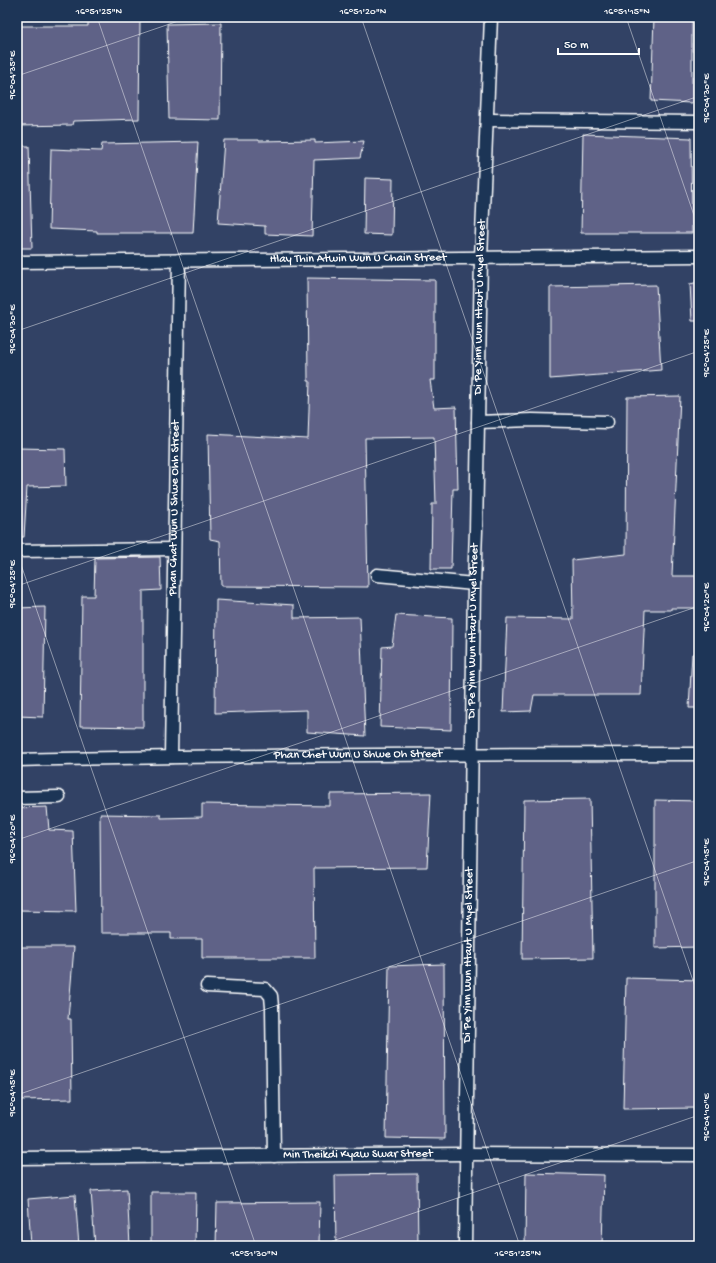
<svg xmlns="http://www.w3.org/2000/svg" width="716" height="1263" font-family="'Gochi Hand',sans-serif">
	<rect width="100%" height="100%" fill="#1d3557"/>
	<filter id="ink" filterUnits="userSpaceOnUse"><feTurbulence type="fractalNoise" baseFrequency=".025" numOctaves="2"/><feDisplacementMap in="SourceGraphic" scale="8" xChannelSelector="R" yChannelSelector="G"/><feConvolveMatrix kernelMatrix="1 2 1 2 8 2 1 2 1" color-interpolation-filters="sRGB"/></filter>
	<g filter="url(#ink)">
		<rect fill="#304265" x="17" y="17" width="682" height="1229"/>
		<g fill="#5e6287" stroke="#fff">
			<polygon points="654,17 692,17 692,103 651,101"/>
			<polygon points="140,19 139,119 73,121 72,125 17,126 17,26 88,26 88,20"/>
			<polygon points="221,23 220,120 169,119 167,24"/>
			<polygon points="583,134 691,138 692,233 581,233"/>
			<polygon points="224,140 259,140 259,141 315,140 315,143 364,141 360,158 314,160 312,236 265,234 265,226 218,223"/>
			<polygon points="198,142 193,233 97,233 97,231 49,229 51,149 101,151 102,144"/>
			<polygon points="17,146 29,146 32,248 17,248"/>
			<polygon points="365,178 393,179 392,235 364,234"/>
			<polygon points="307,278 435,280 435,380 430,380 434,408 456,407 458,489 453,489 451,569 431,569 432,504 436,504 434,437 365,438 368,587 221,586 220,541 210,539 208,434 308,439 310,381 308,381"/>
			<polygon points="699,282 699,321 692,321 690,284"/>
			<polygon points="656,285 661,370 550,379 550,287"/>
			<polygon points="680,396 672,576 699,576 699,608 671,608 671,610 645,610 641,695 534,695 531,711 503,712 507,618 573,619 572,560 626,554 627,397"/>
			<polygon points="17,448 65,449 66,486 27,487 24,537 17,537"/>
			<polygon points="160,557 161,590 143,591 143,727 80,726 82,596 94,596 95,558"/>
			<polygon points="216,600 294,605 294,618 360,617 365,736 307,732 307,710 215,713"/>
			<polygon points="45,607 43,717 17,716 17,608"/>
			<polygon points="396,615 452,618 451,730 380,727 382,647 392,646"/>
			<polygon points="692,654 699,654 699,708 689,708"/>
			<polygon points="431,793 427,867 314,868 315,958 202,958 202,939 171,939 171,933 101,933 100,814 161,815 161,818 202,817 202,804 330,806 330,794"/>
			<polygon points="590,799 593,958 522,959 524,800"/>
			<polygon points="655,800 699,801 699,947 655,948"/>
			<polygon points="47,807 49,830 73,831 76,911 17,910 17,808"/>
			<polygon points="17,947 74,947 68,1019 71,1019 72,1099 17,1100"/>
			<polygon points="444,964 445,1139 386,1138 389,966"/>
			<polygon points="626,978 699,980 699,1068 697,1108 623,1109"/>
			<polygon points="526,1173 604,1175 602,1246 525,1246"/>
			<polygon points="417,1174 418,1246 336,1246 335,1175"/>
			<polygon points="127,1189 130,1246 95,1246 91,1191"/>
			<polygon points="151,1192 196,1192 195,1246 151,1246"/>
			<polygon points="75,1195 79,1246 31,1246 28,1199"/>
			<polygon points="320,1202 319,1246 216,1246 217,1203"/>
		</g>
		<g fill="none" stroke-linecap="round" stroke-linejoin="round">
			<g stroke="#fff" stroke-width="15">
				<g id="minor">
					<polyline points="487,120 699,122"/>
					<path id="s1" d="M17,262L699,256"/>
					<polyline points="478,422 532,420 607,422"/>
					<polyline points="17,551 173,549"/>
					<polyline points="377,575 474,584"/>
					<path id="s2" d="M171,757L179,260"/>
					<path id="s3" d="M17,760C244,755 472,754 699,754"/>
					<polyline points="17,798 59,797"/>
					<polyline points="207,986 265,989 271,996 272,1007 274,1156"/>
					<path id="s4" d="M17,1158L465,1154L699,1155"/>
					<path id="s5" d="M465,1246L474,584L476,531L481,258L491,17"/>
				</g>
			</g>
			<use href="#minor" stroke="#1d3557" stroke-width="12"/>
		</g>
	</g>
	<path fill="none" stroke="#fff" stroke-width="1" stroke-opacity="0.45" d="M97,17L520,1246M361,17L699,998M626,17L699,230M17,76L190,17M17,331L699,96M17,553L256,1246M17,586L699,351M17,840L699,606M17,1095L699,860M318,1246L699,1115"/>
	<g text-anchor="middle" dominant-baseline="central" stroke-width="3.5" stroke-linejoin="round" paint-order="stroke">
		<g font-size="12" fill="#fff" stroke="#1d3557">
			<text stroke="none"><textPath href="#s1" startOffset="341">Hlay Thin Atwin Wun U Chain Street</textPath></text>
			<text stroke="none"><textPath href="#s5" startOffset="939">Di Pe Yinn Wun Htaut U Myel Street</textPath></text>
			<text stroke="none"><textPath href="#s2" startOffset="249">Phan Chat Wun U Shwe Ohh Street</textPath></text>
			<text stroke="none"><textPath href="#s5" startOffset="615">Di Pe Yinn Wun Htaut U Myel Street</textPath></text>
			<text stroke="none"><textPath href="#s3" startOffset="341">Phan Chet Wun U Shwe Oh Street</textPath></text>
			<text stroke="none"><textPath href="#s5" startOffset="291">Di Pe Yinn Wun Htaut U Myel Street</textPath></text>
			<text stroke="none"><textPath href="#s4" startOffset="341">Min Theikdi Kyaw Swar Street</textPath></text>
		</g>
	</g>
	<rect width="716" height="1263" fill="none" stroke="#1d3557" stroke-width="44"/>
	<path d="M558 48v6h81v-6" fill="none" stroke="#ffffff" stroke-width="2"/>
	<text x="564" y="48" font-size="12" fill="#ffffff" stroke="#1d3557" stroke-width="3" paint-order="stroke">50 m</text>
	<rect x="22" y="22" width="672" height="1219" fill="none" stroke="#fff" stroke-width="1.5"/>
	<g font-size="10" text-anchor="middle" fill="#fff">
		<text x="99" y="14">16°51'25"N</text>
		<text x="363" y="14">16°51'20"N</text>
		<text x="627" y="14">16°51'15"N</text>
		<text transform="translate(11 75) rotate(-90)" y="4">96°04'35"E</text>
		<text transform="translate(705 98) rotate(-90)" y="4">96°04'30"E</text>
		<text transform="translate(11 329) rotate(-90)" y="4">96°04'30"E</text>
		<text transform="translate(705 353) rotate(-90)" y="4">96°04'25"E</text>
		<text transform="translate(11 584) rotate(-90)" y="4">96°04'25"E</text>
		<text transform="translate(705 607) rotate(-90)" y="4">96°04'20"E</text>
		<text transform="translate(11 839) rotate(-90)" y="4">96°04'20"E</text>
		<text transform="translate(705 862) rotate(-90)" y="4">96°04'15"E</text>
		<text transform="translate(11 1093) rotate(-90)" y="4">96°04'15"E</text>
		<text transform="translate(705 1117) rotate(-90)" y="4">96°04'10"E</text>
		<text x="254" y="1256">16°51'30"N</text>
		<text x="518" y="1256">16°51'25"N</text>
	</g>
</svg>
